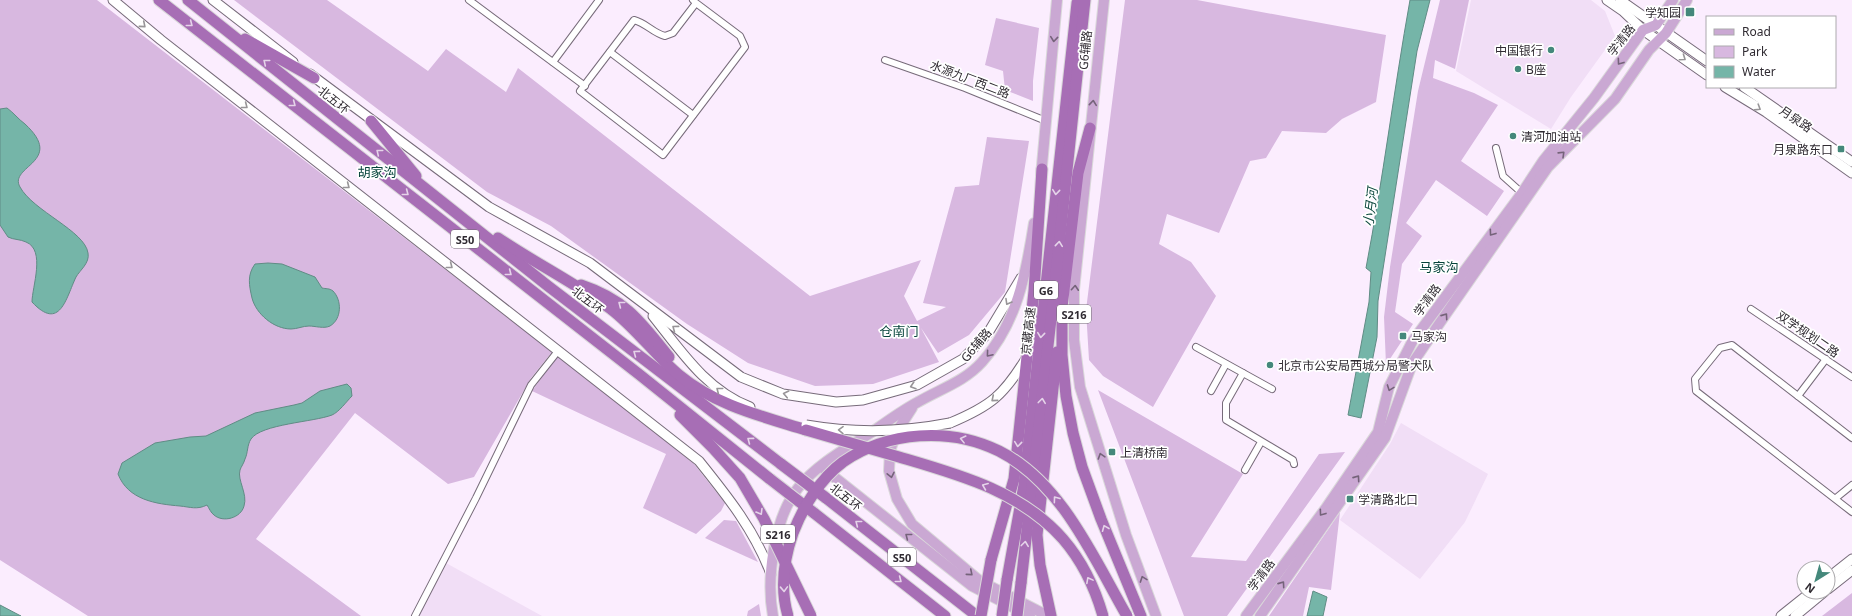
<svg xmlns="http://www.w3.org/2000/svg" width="1852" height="616" font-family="'Noto Sans','Noto Sans SC',sans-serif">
	<rect width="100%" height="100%" fill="#fbedfe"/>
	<g fill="#f1def6">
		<polygon points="1471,0 1591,0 1605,11 1615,36 1571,97 1551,129 1456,71"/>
		<polygon points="1401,423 1488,474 1465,522 1420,579 1340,520 1390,444"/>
		<polygon points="446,563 542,616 419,616"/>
	</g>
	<g fill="#d8b8e0">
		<polygon points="0,0 97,0 552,352 531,378 474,477 448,484 355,413 256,539 361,616 88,616 0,560"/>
		<polygon points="234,0 327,0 428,71 446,49 506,92 518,68 810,296 921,260 904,296 917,321 946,307 923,303 955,187 979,185 987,137 1029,141 1005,292 969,335 938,353 921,328 939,362 873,384 815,386 748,363 687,324 551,226 487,192"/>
		<polygon points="1125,0 1197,0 1386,35 1376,102 1342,119 1326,133 1282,131 1266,158 1250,161 1219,233 1167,214 1159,244 1191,262 1216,296 1153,407 1103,376 1089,360 1086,310"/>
		<polygon points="1440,0 1469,0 1455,69 1435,60 1433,78 1474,93 1498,105 1461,161 1504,191 1487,216 1436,180 1406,223 1422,236 1402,264 1395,312 1413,324 1386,365 1384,317 1390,267 1418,91"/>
		<polygon points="996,18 1039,28 1033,81 1033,101 1005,90 1003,71 985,65"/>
		<polygon points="560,355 694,464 725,503 721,511 696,534 643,508 666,454 532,391 557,356"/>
		<polygon points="1098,390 1243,474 1191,557 1246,561 1319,454 1345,452 1227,616 1184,616"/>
		<polygon points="1340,512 1331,590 1309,587 1303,616 1269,616"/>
		<polygon points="724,520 736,521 758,562 705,538"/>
		<polygon points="1852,593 1852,616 1822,616"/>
		<polygon points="759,604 761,616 747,616 748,611"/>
	</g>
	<g fill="#75b5a8" stroke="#608c85">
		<path d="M1410,0H1430L1417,51L1378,301L1377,337L1361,418L1348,415L1369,302L1371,272L1366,268C1383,179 1394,89 1410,0Z"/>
		<path d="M7,108C14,113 18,119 25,124C66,162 8,166 20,187C33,211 85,231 88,253C90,263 80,270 76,277C66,298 60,332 32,302C32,287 46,250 26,242C20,239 14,240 8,237L0,225V109Z"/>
		<path d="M268,263L282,264L315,277L322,288C326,289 329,288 333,291C342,300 342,319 330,326C324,329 315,326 309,326C303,326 297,329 291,329C274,329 256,314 252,298C249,285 247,275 255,264Z"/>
		<path d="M347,384L351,388L352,396C346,402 339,412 332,415C314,422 261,424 251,439C247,445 248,453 245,459C244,463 241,467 240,470C237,480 248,494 244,506C241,518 223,523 214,515C211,513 209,508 207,505C197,510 190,507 180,506C156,504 128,500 118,474L122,463L155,443L190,437L206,436L255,413L294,405L302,403L320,391Z"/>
		<polygon points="1313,591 1327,597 1323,616 1307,616"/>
		<polygon points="0,605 19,615 21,616 0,616"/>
	</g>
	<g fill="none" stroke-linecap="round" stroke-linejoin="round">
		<g stroke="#776b7a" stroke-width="8">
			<g id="street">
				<polyline points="469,0 585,86"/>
				<path d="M693,0L696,3L740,36L745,47L663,155L580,91L634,20C646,23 653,33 665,36L673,33L696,3"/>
				<polyline points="610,52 693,115"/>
				<polyline points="885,60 965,88 1046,121"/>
				<polyline points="553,62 599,0"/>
				<polyline points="1496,148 1503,176 1522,193"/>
				<polyline points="1751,309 1852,377"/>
				<polyline points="1196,347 1272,389"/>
				<polyline points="1243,373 1226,403 1226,420 1293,460 1294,464"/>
				<polyline points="1211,391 1226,364"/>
				<polyline points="1798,396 1826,359"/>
				<polyline points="1852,438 1732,345 1720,348 1695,379 1696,391 1852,512"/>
				<polyline points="1245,470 1261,442"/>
				<polyline points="1836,498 1852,485"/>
				<polyline points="415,616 476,498 531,385 558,351"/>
			</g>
		</g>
		<g stroke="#776b7a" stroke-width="11">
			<g id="secondary">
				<path d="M113,0L161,40L699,461C728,497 755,531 771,574"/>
				<polyline points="213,0 293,62"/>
				<polyline points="1607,0 1623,11 1643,30 1707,75"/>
				<polyline points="1620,0 1707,61"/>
				<polyline points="310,74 489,207 590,263 741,377 783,394 836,402 863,400 917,385 963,359 988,333 1021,278"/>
				<polyline points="1725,87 1766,112 1852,173"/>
				<polyline points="1744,87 1852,162"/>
				<path d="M653,316C681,351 706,390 750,407"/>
				<path d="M950,423C991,406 1004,395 1027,357"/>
				<polyline points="1828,578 1852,559"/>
				<polyline points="1828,589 1852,570"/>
				<polyline points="1781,616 1811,592"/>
				<polyline points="1795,616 1824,592"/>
			</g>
		</g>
		<g stroke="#dad9da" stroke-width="12">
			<g id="primary">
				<polyline points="1104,0 1074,290 1074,340 1080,387 1126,535 1156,616"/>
				<polyline points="1041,176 1057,0"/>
				<polyline points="912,408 896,433 890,451 889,471 897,499 912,524 980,581 1048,616"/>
				<polyline points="824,469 972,586 1030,616"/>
				<path d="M773,616C766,579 774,518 798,488C818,463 849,447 875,430C889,420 903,410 918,402C940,389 964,382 982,362C1017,323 1026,274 1034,223"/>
				<polyline points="1246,616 1326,508 1378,432 1389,387 1412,342 1522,193 1543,161 1594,98 1643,30 1656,25 1673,0"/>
				<polyline points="1260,616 1385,438 1412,364 1437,327 1548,167 1615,99 1649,50 1666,33 1687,0"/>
			</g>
		</g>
		<g stroke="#dad9da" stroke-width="13">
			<g id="highway">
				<polyline points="159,0 640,375 770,479"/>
				<polyline points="188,0 548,286 781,464"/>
				<polyline points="245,39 314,78"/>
				<polyline points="371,121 416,176"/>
				<polyline points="1090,128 1078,173 1062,307 1062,355 1066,396 1073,433 1082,467 1101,519 1141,616"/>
				<path d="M498,238C535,263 575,283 611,309C636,328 655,355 679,375C715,405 761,416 806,430"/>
				<path d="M581,285C626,300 641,322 669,357"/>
				<polyline points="680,415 713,448 740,478"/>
				<polyline points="826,498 977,616"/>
				<polyline points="814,513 945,616"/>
				<polyline points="991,560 1014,479 1034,291 1042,169"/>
				<polyline points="1007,580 1024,485 1077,3"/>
				<polyline points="1021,583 1054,293 1085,0"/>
				<polyline points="1051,616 1040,565 1037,535 1057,352"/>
			</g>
		</g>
		<use href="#street" stroke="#fff" stroke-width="6"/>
		<use href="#secondary" stroke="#fff" stroke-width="9"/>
		<use href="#primary" stroke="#caa8d3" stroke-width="10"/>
		<use href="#highway" stroke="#a76eb5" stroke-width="11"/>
		<g stroke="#776b7a" stroke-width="11" stroke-linecap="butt">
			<path id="secondary-bridge" d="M806,425C853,433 904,432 950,423"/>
		</g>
		<g stroke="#dad9da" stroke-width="13" stroke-linecap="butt">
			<g id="highway-bridge">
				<path d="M806,430C837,439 868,448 899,457C957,474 1021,491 1063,539C1082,561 1095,588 1103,616"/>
				<polyline points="781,464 826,498"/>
				<polyline points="740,478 764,519 811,616"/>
				<polyline points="770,479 814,513"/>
				<path d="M788,616C780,589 784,559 793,533C803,507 820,479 843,462C888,431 950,427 999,451C1062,483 1093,557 1127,616"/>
				<polyline points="981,616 991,560"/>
				<polyline points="1002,616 1007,580"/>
				<polyline points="1017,616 1021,583"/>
			</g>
		</g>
		<use href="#secondary-bridge" stroke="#fff" stroke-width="9"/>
		<use href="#highway-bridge" stroke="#a76eb5" stroke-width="11"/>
	</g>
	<defs><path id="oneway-chevron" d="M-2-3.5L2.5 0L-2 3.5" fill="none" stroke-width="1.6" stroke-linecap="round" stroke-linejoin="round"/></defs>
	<g stroke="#e5d4e9">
		<use href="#oneway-chevron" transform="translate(190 24) rotate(38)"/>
		<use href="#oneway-chevron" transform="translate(266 62) rotate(-141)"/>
		<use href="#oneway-chevron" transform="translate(293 104) rotate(38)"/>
		<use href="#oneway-chevron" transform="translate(379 152) rotate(-141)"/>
		<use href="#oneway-chevron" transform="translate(1056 192) rotate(96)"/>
		<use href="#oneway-chevron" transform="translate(406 193) rotate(38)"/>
		<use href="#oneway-chevron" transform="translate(1059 244) rotate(-84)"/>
		<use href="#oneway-chevron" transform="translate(509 273) rotate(38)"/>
		<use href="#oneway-chevron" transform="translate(621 304) rotate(-142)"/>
		<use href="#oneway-chevron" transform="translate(1041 335) rotate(96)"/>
		<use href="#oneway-chevron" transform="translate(636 353) rotate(-143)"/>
		<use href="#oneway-chevron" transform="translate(1042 401) rotate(-83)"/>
		<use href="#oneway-chevron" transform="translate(963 439) rotate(-166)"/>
		<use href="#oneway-chevron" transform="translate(750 440) rotate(-143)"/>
		<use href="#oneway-chevron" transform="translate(1018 444) rotate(96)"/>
		<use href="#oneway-chevron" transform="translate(985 486) rotate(-158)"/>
		<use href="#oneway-chevron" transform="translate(1056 499) rotate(-126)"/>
		<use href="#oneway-chevron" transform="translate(760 512) rotate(59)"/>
		<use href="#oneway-chevron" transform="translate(858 523) rotate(-142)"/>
		<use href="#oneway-chevron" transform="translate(1105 528) rotate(-112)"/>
		<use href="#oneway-chevron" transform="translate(1025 544) rotate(-83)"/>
		<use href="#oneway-chevron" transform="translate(899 580) rotate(38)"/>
		<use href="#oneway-chevron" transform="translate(1089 580) rotate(-118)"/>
		<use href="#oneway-chevron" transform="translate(784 589) rotate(88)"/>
	</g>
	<g stroke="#989598">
		<use href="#oneway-chevron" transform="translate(143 25) rotate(40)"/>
		<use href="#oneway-chevron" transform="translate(1683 58) rotate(35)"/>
		<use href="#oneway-chevron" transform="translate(245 106) rotate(38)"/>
		<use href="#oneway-chevron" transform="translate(1758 108) rotate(32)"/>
		<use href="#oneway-chevron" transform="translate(347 186) rotate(38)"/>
		<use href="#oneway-chevron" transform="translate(450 266) rotate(38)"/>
		<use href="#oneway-chevron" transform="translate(1008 302) rotate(120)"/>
		<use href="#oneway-chevron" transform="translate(675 328) rotate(-143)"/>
		<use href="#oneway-chevron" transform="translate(913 386) rotate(162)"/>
		<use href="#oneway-chevron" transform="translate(719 390) rotate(-142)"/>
		<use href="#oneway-chevron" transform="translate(786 394) rotate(-168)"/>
		<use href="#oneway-chevron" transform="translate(994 399) rotate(140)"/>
		<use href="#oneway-chevron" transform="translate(841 430) rotate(-179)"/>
	</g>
	<g stroke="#75637a">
		<use href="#oneway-chevron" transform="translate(1054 39) rotate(96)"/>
		<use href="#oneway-chevron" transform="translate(1620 62) rotate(126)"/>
		<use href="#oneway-chevron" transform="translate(1093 103) rotate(-84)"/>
		<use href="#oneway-chevron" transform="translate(1562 154) rotate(-44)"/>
		<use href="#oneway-chevron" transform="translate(1492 233) rotate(126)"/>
		<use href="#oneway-chevron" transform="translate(1075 288) rotate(-86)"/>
		<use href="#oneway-chevron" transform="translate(1445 316) rotate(-55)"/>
		<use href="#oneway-chevron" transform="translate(989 354) rotate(130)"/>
		<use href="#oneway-chevron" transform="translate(1390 388) rotate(110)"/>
		<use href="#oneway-chevron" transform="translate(1101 456) rotate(-108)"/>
		<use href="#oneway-chevron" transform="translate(891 475) rotate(78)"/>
		<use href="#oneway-chevron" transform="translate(1357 478) rotate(-55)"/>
		<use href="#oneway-chevron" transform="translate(1322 513) rotate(126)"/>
		<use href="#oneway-chevron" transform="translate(908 536) rotate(-142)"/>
		<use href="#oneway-chevron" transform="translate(970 573) rotate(40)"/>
		<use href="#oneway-chevron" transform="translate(1143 579) rotate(-110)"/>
		<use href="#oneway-chevron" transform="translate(1282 584) rotate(-55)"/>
	</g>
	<g fill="#44887b" stroke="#fff" stroke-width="1.5">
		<rect x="1685" y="7" width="10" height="10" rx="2"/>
		<circle cx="1551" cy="50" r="4"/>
		<circle cx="1518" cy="69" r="4"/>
		<circle cx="1513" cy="136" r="4"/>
		<rect x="1837" y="145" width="8" height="8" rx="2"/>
		<rect x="1399" y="332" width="8" height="8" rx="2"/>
		<circle cx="1270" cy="365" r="4"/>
		<rect x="1108" y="448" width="8" height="8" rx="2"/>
		<rect x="1346" y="495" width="8" height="8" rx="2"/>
	</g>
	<g text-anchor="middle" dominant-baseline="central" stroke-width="3.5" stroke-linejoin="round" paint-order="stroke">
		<g fill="#fff" stroke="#6e6b70" stroke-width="1">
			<rect x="451" y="230" width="28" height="18" rx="3"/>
			<rect x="1034" y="281" width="24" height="18" rx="3"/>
			<rect x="1057" y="305" width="34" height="18" rx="3"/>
			<rect x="761" y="525" width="34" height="18" rx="3"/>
			<rect x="888" y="548" width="28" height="18" rx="3"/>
		</g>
		<g font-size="11" font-weight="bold" fill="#302b32">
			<text x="465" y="239">S50</text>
			<text x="1046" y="290">G6</text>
			<text x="1074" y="314">S216</text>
			<text x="778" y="534">S216</text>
			<text x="902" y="557">S50</text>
		</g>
		<g font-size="12" fill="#302b32" stroke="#fff" text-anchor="start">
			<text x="1681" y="12" text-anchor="end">学知园</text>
			<text x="1543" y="50" text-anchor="end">中国银行</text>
			<text x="1526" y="69">B座</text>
			<text x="1521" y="136">清河加油站</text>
			<text x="1833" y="149" text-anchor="end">月泉路东口</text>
			<text x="1411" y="336">马家沟</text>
			<text x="1278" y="365">北京市公安局西城分局警犬队</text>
			<text x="1120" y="452">上清桥南</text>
			<text x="1358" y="499">学清路北口</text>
		</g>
		<g font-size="12" fill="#302b32" stroke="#fff">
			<text transform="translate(1621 40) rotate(-52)">学清路</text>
			<text transform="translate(1085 50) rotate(-84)">G6辅路</text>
			<text transform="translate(970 79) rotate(21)">水源九厂西二路</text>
			<text transform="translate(334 100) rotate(39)">北五环</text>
			<text transform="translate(1796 119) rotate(34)">月泉路</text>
			<text transform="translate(588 300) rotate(37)">北五环</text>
			<text transform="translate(1427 300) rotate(-54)">学清路</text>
			<text transform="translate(1028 331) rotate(-84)">京藏高速</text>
			<text transform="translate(1808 334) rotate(34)">双学规划二路</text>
			<text transform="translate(976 345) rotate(-50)">G6辅路</text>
			<text transform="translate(846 497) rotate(38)">北五环</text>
			<text transform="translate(1261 575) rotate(-54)">学清路</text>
		</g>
		<g font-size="13" fill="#05433a" stroke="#fff">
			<text x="377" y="172">胡家沟</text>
			<text x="1439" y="267">马家沟</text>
			<text x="899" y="331">仓南门</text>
		</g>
		<g font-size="13" font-style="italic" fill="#0f493f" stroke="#fff">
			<text transform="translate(1370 207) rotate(-83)">小月河</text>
		</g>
	</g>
	<rect x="1706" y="16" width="130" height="72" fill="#ffffff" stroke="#acaaad"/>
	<rect x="1714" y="29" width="20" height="6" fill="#caa8d3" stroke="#acaaad"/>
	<text x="1742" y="36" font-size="12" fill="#302b32">Road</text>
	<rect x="1714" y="46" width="20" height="12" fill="#d8b8e0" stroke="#acaaad"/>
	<text x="1742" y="56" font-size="12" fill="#302b32">Park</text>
	<rect x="1714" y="66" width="20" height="12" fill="#75b5a8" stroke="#acaaad"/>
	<text x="1742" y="76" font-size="12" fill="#302b32">Water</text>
	<g transform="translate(1816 580) rotate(217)"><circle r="19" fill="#ffffff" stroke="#acaaad"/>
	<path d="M0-3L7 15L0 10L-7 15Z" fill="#44887b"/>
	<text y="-6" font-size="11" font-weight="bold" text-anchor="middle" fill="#302b32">N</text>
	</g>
</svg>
